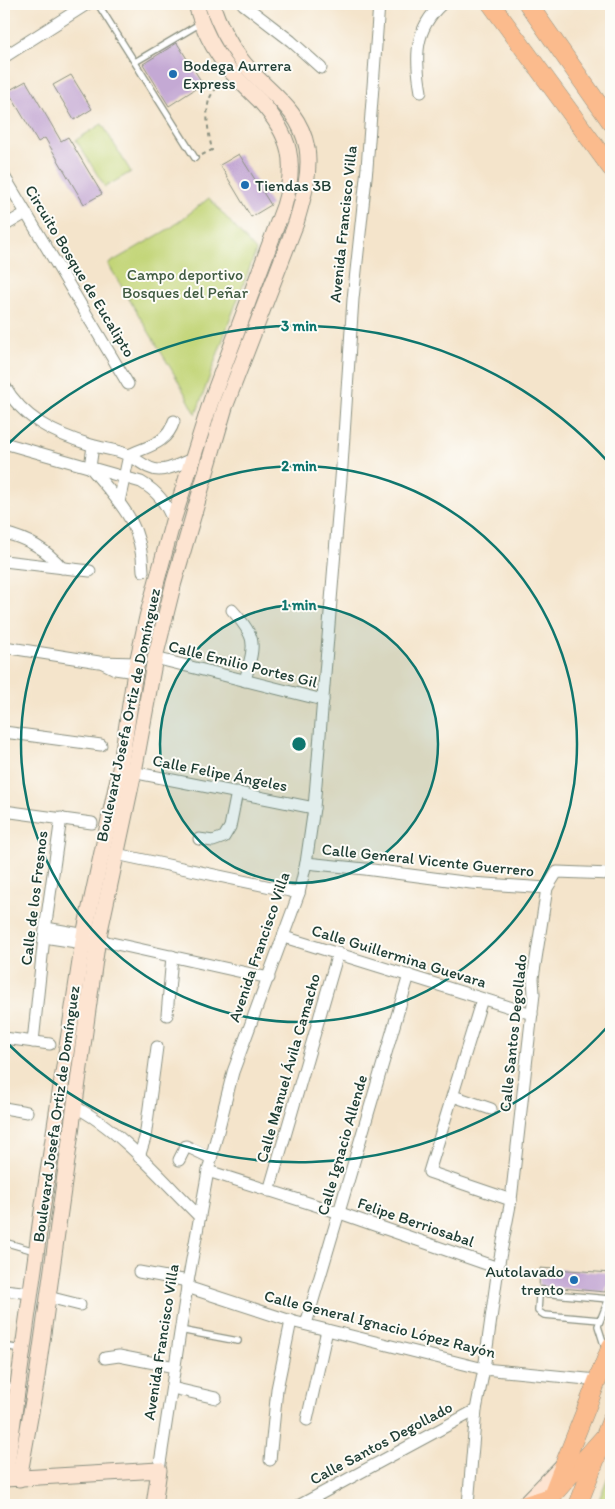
<svg xmlns="http://www.w3.org/2000/svg" width="615" height="1509" font-family="Itim,sans-serif">
	<rect width="100%" height="100%" fill="#fdfcf7"/>
	<filter id="ink" filterUnits="userSpaceOnUse"><feTurbulence type="fractalNoise" baseFrequency=".02" numOctaves="2"/><feDisplacementMap in="SourceGraphic" scale="10" xChannelSelector="R" yChannelSelector="G"/><feConvolveMatrix kernelMatrix="1 2 1 2 8 2 1 2 1" color-interpolation-filters="sRGB"/></filter>
	<filter id="wash" filterUnits="userSpaceOnUse"><feTurbulence type="fractalNoise" baseFrequency=".0096" numOctaves="4" result="noise"/><feDisplacementMap in="SourceGraphic" scale="20" xChannelSelector="R" yChannelSelector="G"/><feGaussianBlur stdDeviation="1.12" result="paint"/><feColorMatrix in="noise" values="0 0 0 0 0 0 0 0 0 0 0 0 0 0 0 0 0 1.4 0 .05"/><feComposite in="paint" operator="in"/></filter>
	<g filter="url(#wash)">
		<rect width="100%" height="100%" fill="#f4e4cb"/>
		<g fill="#c3d578" stroke="#718956">
			<polygon points="102,124 131,172 105,187 76,140"/>
			<polygon points="209,198 256,251 231,317 196,414 176,377 108,264 172,227"/>
			<polygon points="611,1469 611,1505 597,1505"/>
		</g>
		<g id="blocks">
			<g fill="#c4a9d4">
				<polygon points="177,43 203,84 169,106 143,64"/>
				<polygon points="71,75 92,109 74,120 53,85"/>
				<polygon points="26,81 61,141 68,137 102,194 84,204 45,138 38,142 8,91"/>
				<polygon points="239,154 271,205 251,217 220,165"/>
				<polygon points="540,1268 611,1273 611,1275 605,1292 539,1286"/>
			</g>
		</g>
	</g>
	<g filter="url(#ink)">
		<use href="#blocks" fill-opacity="0" stroke="#8a9080" stroke-width="1"/>
		<g fill="none" stroke-linecap="round" stroke-linejoin="round">
			<g stroke="#8a9080" stroke-width="8">
				<g id="lane">
					<polyline points="98,4 195,158"/>
					<polyline points="135,62 201,23"/>
					<polyline points="4,1242 35,1251"/>
					<polyline points="600,1320 544,1315 538,1311 539,1296 542,1293 609,1299"/>
					<polyline points="611,1324 611,1325"/>
					<polyline points="180,1330 238,1341"/>
					<polyline points="4,1346 21,1349"/>
					<polyline points="605,1348 598,1326 611,1293"/>
					<polyline points="4,1385 17,1388"/>
				</g>
			</g>
			<g stroke="#8a9080" stroke-width="13">
				<g id="street">
					<polyline points="243,4 291,41 321,68"/>
					<polyline points="4,57 87,4"/>
					<path d="M421,92C415,58 414,29 442,4"/>
					<polyline points="4,176 128,384"/>
					<polyline points="4,226 26,213"/>
					<path d="M4,385C23,419 55,434 91,445C103,449 116,449 128,455C139,460 147,470 159,470C170,470 182,463 192,459"/>
					<path d="M4,443L141,482C158,492 166,503 173,521"/>
					<path d="M93,446L90,467C119,502 142,522 143,571"/>
					<path d="M129,455C148,446 167,444 174,421"/>
					<polyline points="119,502 129,455"/>
					<path d="M4,533C28,539 46,549 62,568"/>
					<polyline points="4,561 90,571"/>
					<path d="M232,610C259,640 254,644 245,681"/>
					<polyline points="4,647 99,662 137,663"/>
					<polyline points="155,658 323,700"/>
					<polyline points="103,663 115,669 135,672"/>
					<polyline points="4,732 101,745"/>
					<polyline points="127,771 314,808"/>
					<polyline points="4,811 92,823"/>
					<polyline points="199,839 213,841 224,837 230,827 237,792"/>
					<polyline points="116,854 299,893"/>
					<polyline points="306,863 365,869 471,883 547,888"/>
					<polyline points="46,928 98,937 107,942 269,978"/>
					<polyline points="44,937 89,944"/>
					<polyline points="284,937 532,1014"/>
					<polyline points="482,999 429,1172 511,1200"/>
					<polyline points="167,1015 172,956"/>
					<polyline points="4,1038 50,1044"/>
					<polyline points="33,1042 44,937 61,818"/>
					<polyline points="453,1096 491,1109"/>
					<path d="M75,1107C119,1128 165,1183 200,1217"/>
					<polyline points="4,1108 27,1112"/>
					<polyline points="139,1157 145,1138 157,1047"/>
					<polyline points="179,1160 186,1146 211,1158"/>
					<polyline points="208,1171 340,1213 498,1268"/>
					<polyline points="269,1191 338,953"/>
					<polyline points="139,1272 188,1281"/>
					<polyline points="187,1287 291,1321 484,1369 597,1380"/>
					<polyline points="4,1290 31,1293"/>
					<polyline points="48,1297 80,1305"/>
					<polyline points="306,1324 409,975"/>
					<polyline points="105,1358 119,1356 175,1367"/>
					<polyline points="172,1388 216,1398"/>
					<polyline points="307,1420 327,1330"/>
					<polyline points="270,1460 277,1389 291,1321"/>
					<polyline points="159,1470 187,1287 208,1171 233,1072 299,893 306,863 314,808 342,466 353,299 367,168 379,4"/>
					<polyline points="300,1505 476,1410"/>
					<polyline points="468,1505 476,1410 484,1369 498,1268 511,1200 534,994 533,978 547,888 557,872 611,874"/>
				</g>
			</g>
			<g stroke="#8a9080" stroke-width="17">
				<g id="secondary">
					<path d="M19,1479L36,1384L97,945L134,772L155,658L174,582L225,407L296,223C303,199 311,173 307,148C299,105 263,90 240,58C228,42 218,22 212,4"/>
					<path d="M154,1505L159,1470L5,1479L41,1218L84,935L120,769L135,672L147,617L173,521L211,401L284,206C297,162 291,136 260,101C249,90 238,80 228,68C213,49 202,27 196,4"/>
					<polyline points="524,1505 562,1466"/>
				</g>
			</g>
			<g stroke="#8a9080" stroke-width="19">
				<g id="primary">
					<polyline points="491,4 611,168"/>
					<polyline points="528,4 611,122"/>
					<polyline points="525,1505 551,1497 604,1437"/>
					<polyline points="548,1505 611,1346"/>
					<polyline points="578,1505 611,1420"/>
				</g>
			</g>
			<path stroke="#8a9080" stroke-width="2" stroke-dasharray="4 4" stroke-linecap="butt" d="M202,155L212,150C209,136 203,107 212,94C215,89 219,86 221,81"/>
			<use href="#lane" stroke="#fff" stroke-width="5.5"/>
			<use href="#street" stroke="#fff" stroke-width="11"/>
			<use href="#secondary" stroke="#fde4d1" stroke-width="15"/>
			<use href="#primary" stroke="#fbbb8d" stroke-width="18"/>
		</g>
	</g>
	<circle cx="299" cy="744" r="139" fill="#0f766e" fill-opacity=".12"/>
	<g fill="none" stroke="#0f766e" stroke-width="2.5">
		<circle cx="299" cy="744" r="139"/>
		<circle cx="299" cy="744" r="278"/>
		<path d="M610 1024A418 418 0 0 1 6 1042M6 446A418 418 0 0 1 610 464"/>
	</g>
	<g fill="#1f6fb2" stroke="#fdfcf7" stroke-width="2">
		<circle cx="173" cy="74" r="5"/>
		<circle cx="245" cy="185" r="5"/>
		<circle cx="574" cy="1280" r="5"/>
	</g>
	<g text-anchor="middle" dominant-baseline="central" stroke-width="4" stroke-linejoin="round" paint-order="stroke">
		<g font-size="16" fill="#1f3d34" stroke="#fdfcf7" text-anchor="start">
			<text x="183" y="65">Bodega Aurrera<tspan x="183" dy="18">Express</tspan></text>
			<text x="255" y="185">Tiendas 3B</text>
			<text x="564" y="1271" text-anchor="end">Autolavado<tspan x="564" dy="18">trento</tspan></text>
		</g>
		<g font-size="16" fill="#1f3d34" stroke="#fdfcf7">
			<text transform="translate(343 224) rotate(-84)">Avenida Francisco Villa</text>
			<text transform="translate(80 271) rotate(59)">Circuito Bosque de Eucalipto</text>
			<text transform="translate(243 664) rotate(14)">Calle Emilio Portes Gil</text>
			<text transform="translate(128 715) rotate(-78)">Boulevard Josefa Ortiz de Domínguez</text>
			<text transform="translate(220 773) rotate(11)">Calle Felipe Ángeles</text>
			<text transform="translate(428 860) rotate(6)">Calle General Vicente Guerrero</text>
			<text transform="translate(34 898) rotate(-83)">Calle de los Fresnos</text>
			<text transform="translate(259 947) rotate(-71)">Avenida Francisco Villa</text>
			<text transform="translate(399 956) rotate(17)">Calle Guillermina Guevara</text>
			<text transform="translate(513 1033) rotate(-84)">Calle Santos Degollado</text>
			<text transform="translate(288 1068) rotate(-74)">Calle Manuel Ávila Camacho</text>
			<text transform="translate(56 1114) rotate(-82)">Boulevard Josefa Ortiz de Domínguez</text>
			<text transform="translate(342 1145) rotate(-74)">Calle Ignacio Allende</text>
			<text transform="translate(416 1222) rotate(19)">Felipe Berriosabal</text>
			<text transform="translate(380 1324) rotate(14)">Calle General Ignacio López Rayón</text>
			<text transform="translate(161 1342) rotate(-81)">Avenida Francisco Villa</text>
			<text transform="translate(381 1443) rotate(-28)">Calle Santos Degollado</text>
		</g>
		<g font-size="16" fill="#405b42" stroke="#fdfcf7">
			<text x="185" y="274">Campo deportivo<tspan x="185" dy="18">Bosques del Peñar</tspan></text>
		</g>
	</g>
	<circle cx="299" cy="744" r="8" fill="#0f766e" stroke="#fdfcf7" stroke-width="2.5"/>
	<g font-size="15" text-anchor="middle" font-weight="bold" fill="#0f766e" stroke="#fdfcf7" stroke-width="4" stroke-linejoin="round" paint-order="stroke">
		<text x="299" y="331">3 min</text>
		<text x="299" y="471">2 min</text>
		<text x="299" y="610">1 min</text>
	</g>
	<rect width="615" height="1509" fill="none" stroke="#fdfcf7" stroke-width="20"/>
</svg>
